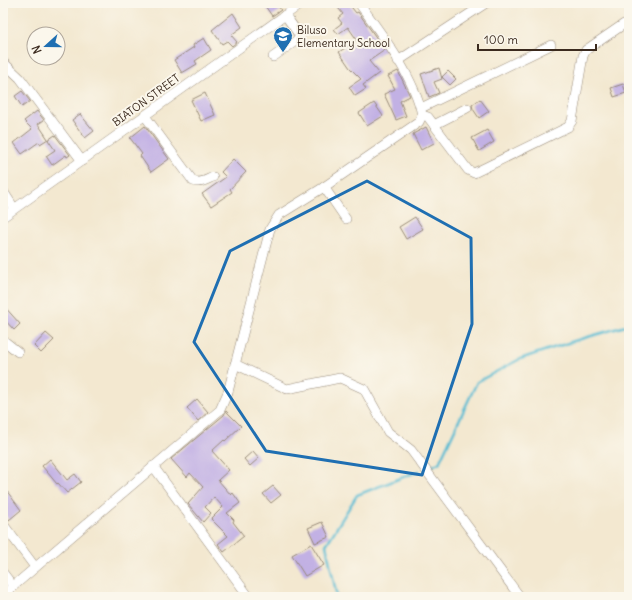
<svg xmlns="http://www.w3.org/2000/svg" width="632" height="600" font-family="Delius,sans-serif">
	<rect width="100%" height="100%" fill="#fbf7ec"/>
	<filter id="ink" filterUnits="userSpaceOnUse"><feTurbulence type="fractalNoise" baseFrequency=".025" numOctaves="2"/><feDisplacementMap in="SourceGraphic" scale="8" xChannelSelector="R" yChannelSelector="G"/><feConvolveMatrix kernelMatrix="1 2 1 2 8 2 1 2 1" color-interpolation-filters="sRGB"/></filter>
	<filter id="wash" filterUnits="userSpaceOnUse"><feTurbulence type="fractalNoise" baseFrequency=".012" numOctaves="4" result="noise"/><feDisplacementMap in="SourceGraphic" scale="16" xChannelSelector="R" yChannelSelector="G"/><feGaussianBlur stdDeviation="0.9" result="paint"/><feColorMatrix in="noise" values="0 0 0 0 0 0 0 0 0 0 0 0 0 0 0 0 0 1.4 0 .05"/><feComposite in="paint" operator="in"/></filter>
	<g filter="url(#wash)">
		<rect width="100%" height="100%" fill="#f3e8d0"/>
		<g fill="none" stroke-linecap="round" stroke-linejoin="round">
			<g stroke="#55bcd3" stroke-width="2.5">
				<polyline points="431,466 439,463 477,382 520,359 574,341 629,325"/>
				<polyline points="337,597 326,545 357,495 419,471"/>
			</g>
		</g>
		<g id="blocks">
			<g fill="#c2b1e4">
				<polygon points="263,3 276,3 281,10 272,16"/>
				<polygon points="334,3 348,3 356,13 358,12 385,50 369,61 379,73 363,85 366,89 355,96 349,87 361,79 350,68 339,52 357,40 348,27 338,34 334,29 342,23 338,18 343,14"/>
				<polygon points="233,13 242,27 231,35 237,42 232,46 227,41 222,44 212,30"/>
				<polygon points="204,38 211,50 195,61 197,64 182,73 174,60 194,47 193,45"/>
				<polygon points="439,68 442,79 434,82 439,93 429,97 421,74"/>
				<polygon points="398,71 410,96 400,101 406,116 396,120 384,94 395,89 388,76"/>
				<polygon points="448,71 456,79 450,85 442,77"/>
				<polygon points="623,84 626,93 614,97 611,88"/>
				<polygon points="22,91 30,101 22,107 15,96"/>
				<polygon points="205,93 215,115 201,121 191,100"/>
				<polygon points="480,99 489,111 479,118 473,109 472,105"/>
				<polygon points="374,103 383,116 367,126 359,113"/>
				<polygon points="37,111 44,120 38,124 48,139 40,144 39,142 22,154 14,143 32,129 24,121"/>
				<polygon points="80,114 94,131 85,138 72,120"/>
				<polygon points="145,126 169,159 151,172 140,156 142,154 130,138"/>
				<polygon points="426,127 434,143 421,150 413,134"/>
				<polygon points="487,130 494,142 479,151 472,138"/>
				<polygon points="55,135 70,155 67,157 66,155 52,165 46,156 55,150 48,140"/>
				<polygon points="233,159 246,172 230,189 232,192 211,206 202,194 226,177 221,172"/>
				<polygon points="415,217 423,229 406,239 399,227"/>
				<polygon points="3,305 20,324 14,330 3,318"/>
				<polygon points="46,333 54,340 41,353 34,346"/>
				<polygon points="197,399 208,412 198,421 187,408"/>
				<polygon points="226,411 241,426 225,441 224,440 212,451 229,470 218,480 231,495 233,493 240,503 227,513 234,520 233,522 244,536 224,552 218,544 228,536 211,519 223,507 214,497 205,507 211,513 203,522 188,504 203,487 190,473 187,477 171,459 224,415"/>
				<polygon points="253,451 259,458 250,466 244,459"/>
				<polygon points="50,459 67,480 75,474 81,482 67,493 58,483 57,484 42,466"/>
				<polygon points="3,486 21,510 9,520 3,512"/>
				<polygon points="273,486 281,495 271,503 263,494"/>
				<polygon points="322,522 329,537 315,543 308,528"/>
				<polygon points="311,544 324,565 305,576 292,555"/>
			</g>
		</g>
	</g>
	<g filter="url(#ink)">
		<use href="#blocks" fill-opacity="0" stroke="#978977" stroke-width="1"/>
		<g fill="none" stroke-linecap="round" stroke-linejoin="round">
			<g stroke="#978977" stroke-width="10">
				<g id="minor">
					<polyline points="273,57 300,38 300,36 285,15"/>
					<polyline points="398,61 486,3"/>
					<polyline points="4,63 20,78 82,161"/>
					<polyline points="421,108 551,45"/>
					<polyline points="422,115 428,117 468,170 474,173 568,127 572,121 583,56 586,50 624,24 629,25"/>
					<path d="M145,116L193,181C200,184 206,180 213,177"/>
					<polyline points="434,125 467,108"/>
					<polyline points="324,187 346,219"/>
					<polyline points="3,191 14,208"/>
					<polyline points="3,217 302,3"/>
					<polyline points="3,340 18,352"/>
					<polyline points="235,364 287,389 340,378 364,389 388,432 411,450 520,597"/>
					<polyline points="153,466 249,597"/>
					<polyline points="3,524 35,567"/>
					<polyline points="3,573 13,586"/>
					<path d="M3,595L220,410L228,392L270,229L279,215L324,187L419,122L422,115C414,76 382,35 359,3"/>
				</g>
			</g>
			<use href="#minor" stroke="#fff" stroke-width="9"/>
		</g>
	</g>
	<path fill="none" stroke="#1f6fb2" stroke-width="3" stroke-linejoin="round" d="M367,181L471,238L472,324L422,475L266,451L194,342L230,251Z"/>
	<defs>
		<g id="school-pin" transform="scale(1)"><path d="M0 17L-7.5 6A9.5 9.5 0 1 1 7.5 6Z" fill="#1f6fb2" stroke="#fbf7ec"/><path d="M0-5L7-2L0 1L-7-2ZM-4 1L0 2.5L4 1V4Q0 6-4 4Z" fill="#fff"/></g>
	</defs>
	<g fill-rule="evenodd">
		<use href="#school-pin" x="283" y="36"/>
	</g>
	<g text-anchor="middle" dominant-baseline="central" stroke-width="4" stroke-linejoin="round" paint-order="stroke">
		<g font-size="11" fill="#3b2a1e" stroke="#fbf7ec" text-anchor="start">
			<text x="297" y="30">Biluso<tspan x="297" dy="13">Elementary School</tspan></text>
		</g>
		<g font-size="11" fill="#3b2a1e" stroke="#fbf7ec">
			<text transform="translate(146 100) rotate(-36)">BIATON STREET</text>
		</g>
	</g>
	<rect width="632" height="600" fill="none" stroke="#fbf7ec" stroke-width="16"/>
	<g transform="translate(46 46) rotate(249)"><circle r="19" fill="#fbf7ec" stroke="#aea59a"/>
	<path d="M0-3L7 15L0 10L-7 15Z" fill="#1f6fb2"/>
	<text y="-6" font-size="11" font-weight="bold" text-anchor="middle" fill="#3b2a1e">N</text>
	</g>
	<path d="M478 44v6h118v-6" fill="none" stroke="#3b2a1e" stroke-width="2"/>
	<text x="484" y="44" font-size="12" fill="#3b2a1e" stroke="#fbf7ec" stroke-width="3" paint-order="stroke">100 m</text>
</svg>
